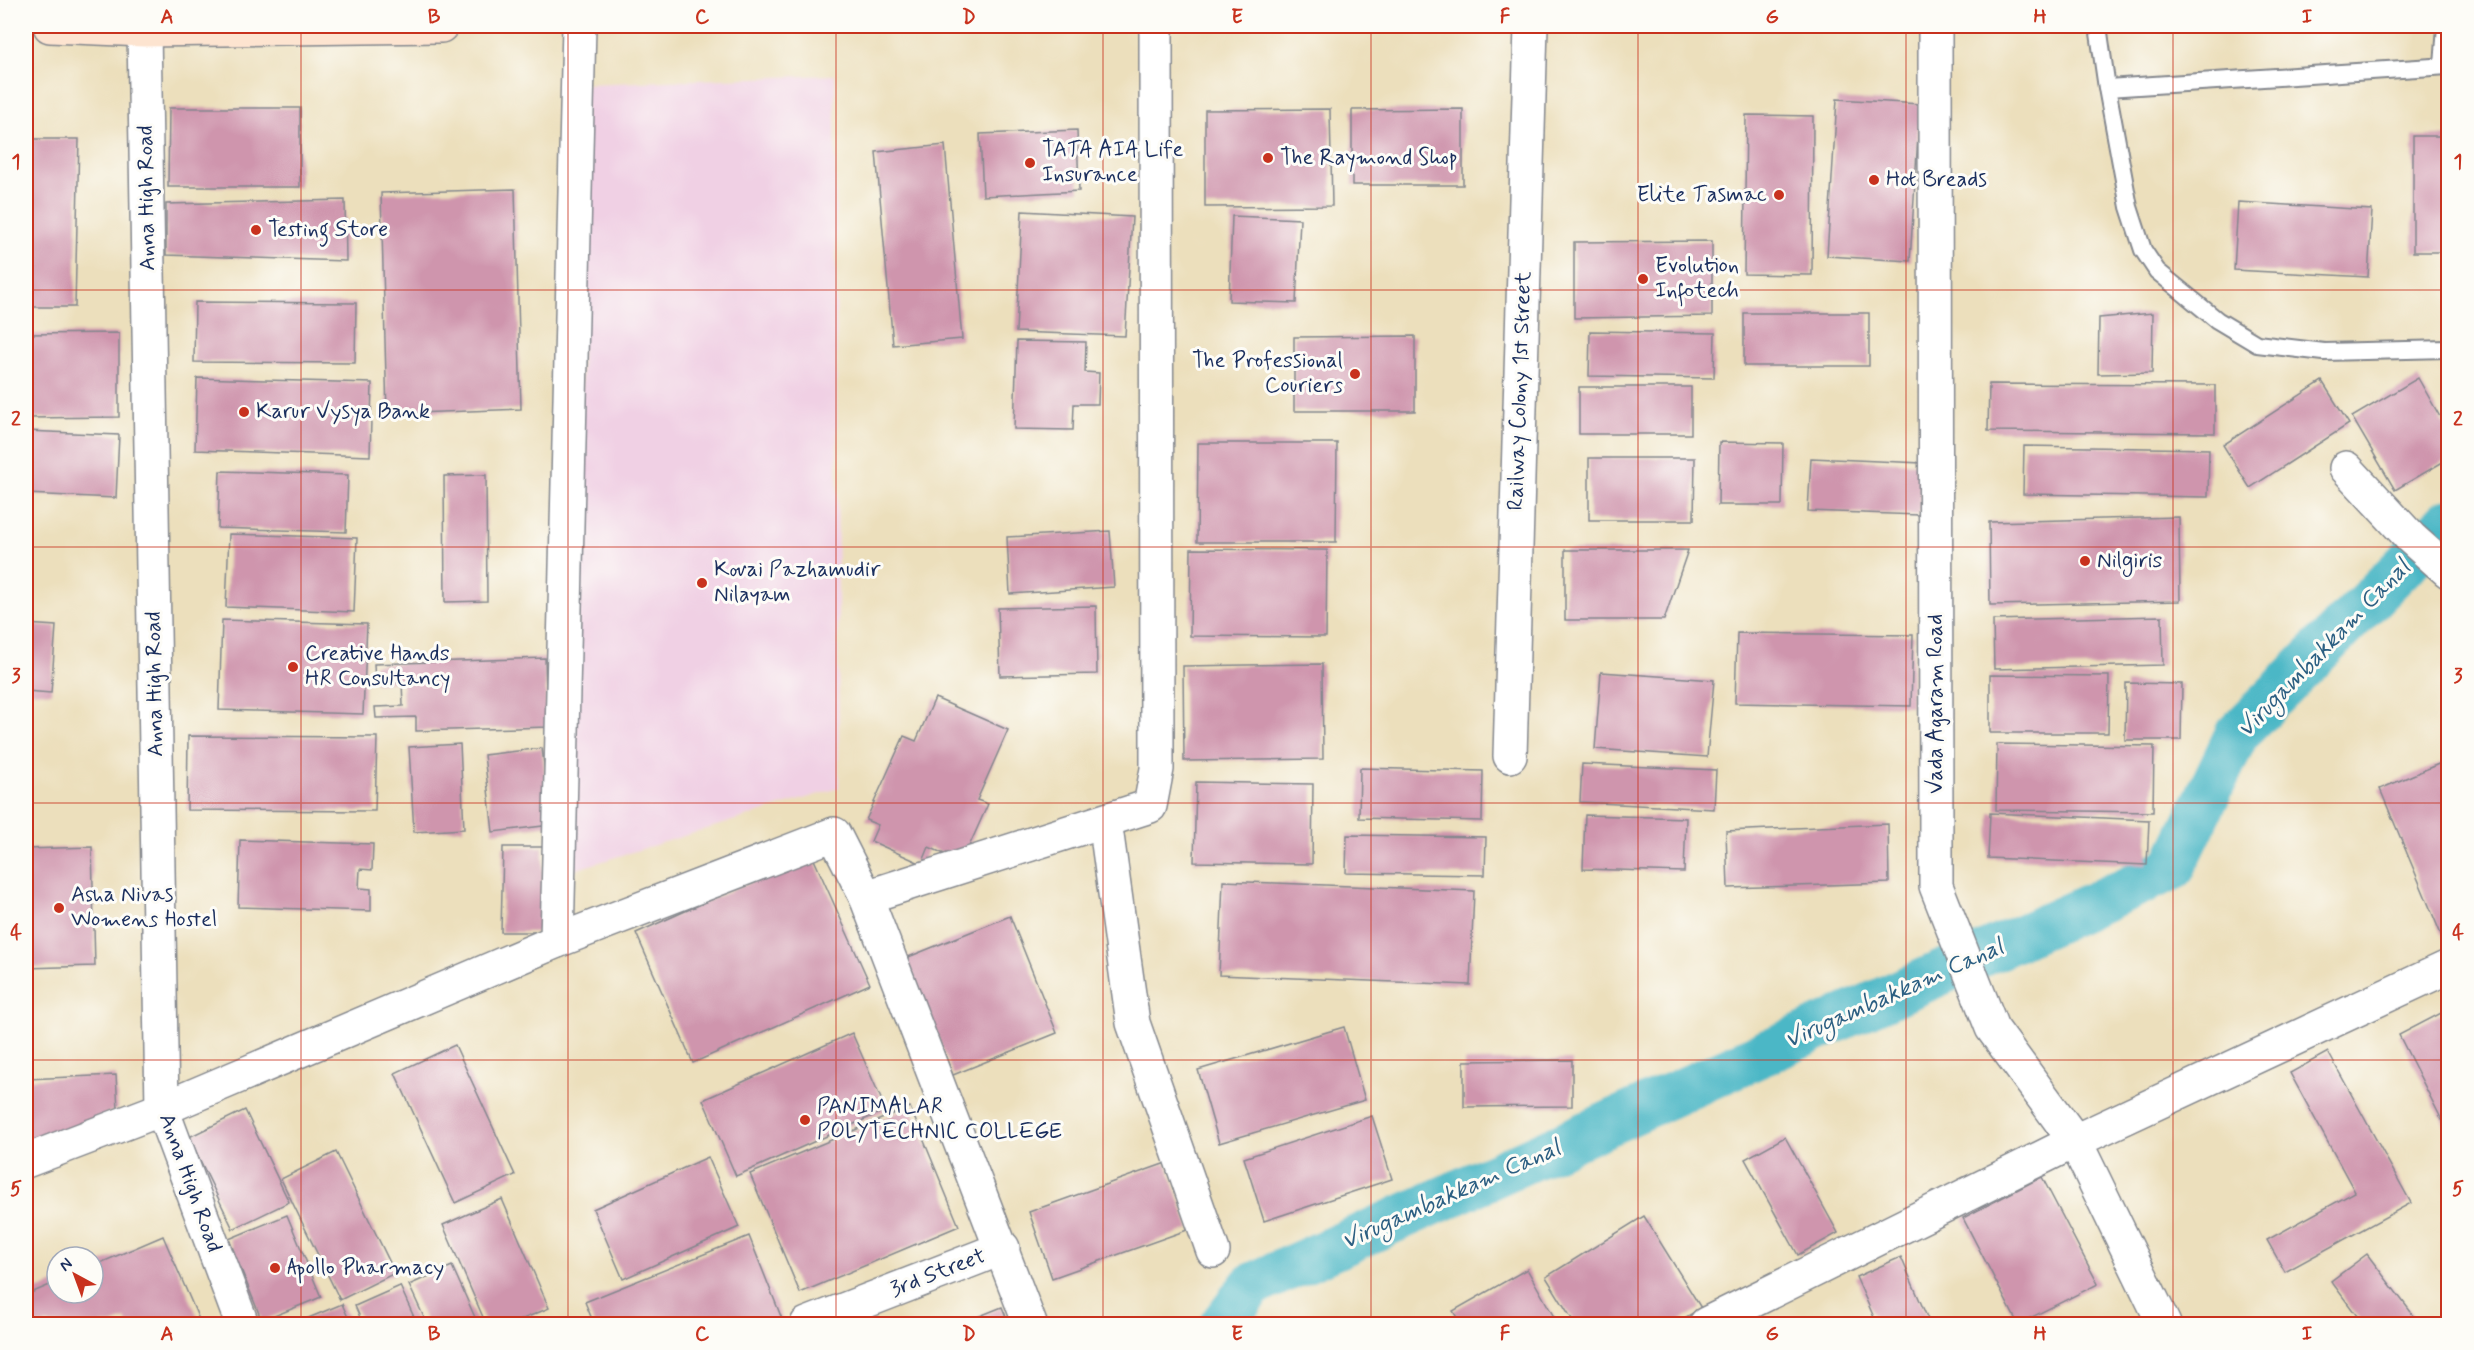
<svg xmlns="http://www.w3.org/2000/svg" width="2474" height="1350" font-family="Mynerve,sans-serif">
	<rect width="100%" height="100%" fill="#fdfcf7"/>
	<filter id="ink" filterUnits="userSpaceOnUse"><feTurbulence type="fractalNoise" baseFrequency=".0167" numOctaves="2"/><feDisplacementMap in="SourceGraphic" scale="12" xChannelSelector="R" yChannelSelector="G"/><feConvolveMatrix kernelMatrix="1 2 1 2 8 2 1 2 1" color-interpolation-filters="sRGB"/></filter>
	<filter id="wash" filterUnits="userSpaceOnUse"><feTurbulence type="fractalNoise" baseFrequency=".008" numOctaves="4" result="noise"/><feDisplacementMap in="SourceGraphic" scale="24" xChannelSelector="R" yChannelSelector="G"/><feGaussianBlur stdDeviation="1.35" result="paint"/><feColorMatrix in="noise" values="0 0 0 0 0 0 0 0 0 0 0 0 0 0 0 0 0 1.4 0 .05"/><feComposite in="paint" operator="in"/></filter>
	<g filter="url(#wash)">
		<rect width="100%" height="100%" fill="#ecdfbc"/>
		<polygon fill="#f0d0e4" points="835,75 839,788 574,870 586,84"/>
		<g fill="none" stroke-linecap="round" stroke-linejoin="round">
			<polyline stroke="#4bb7c6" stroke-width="45" points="1222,1324 1252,1285 2173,868 2237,734 2448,521"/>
		</g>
		<g id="blocks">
			<g fill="#cf95ad">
				<polygon points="1837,99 1920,104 1910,261 1827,256"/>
				<polygon points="169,108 300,108 300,187 168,187"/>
				<polygon points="1330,109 1332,206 1205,207 1205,110"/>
				<polygon points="1463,109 1463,185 1352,185 1352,110"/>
				<polygon points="1746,115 1813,116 1812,275 1744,274"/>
				<polygon points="1077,130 1079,191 983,196 980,134"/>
				<rect x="2413" y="136" width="35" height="116"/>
				<polygon points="26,139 79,139 75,307 26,307"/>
				<polygon points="945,145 962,339 893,345 876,152"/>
				<polygon points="515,189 521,409 387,414 381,193"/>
				<polygon points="345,200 346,261 166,255 166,204"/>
				<polygon points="2238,202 2372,210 2368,277 2234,270"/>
				<polygon points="1022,211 1132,217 1125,336 1016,332"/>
				<polygon points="1232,216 1300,219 1296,303 1229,301"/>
				<polygon points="1712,241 1712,316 1574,318 1574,242"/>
				<polygon points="195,302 356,303 355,363 194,362"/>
				<rect x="1744" y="313" width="125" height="53"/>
				<polygon points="2153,313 2152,373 2098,374 2099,318"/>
				<polygon points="1590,331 1715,333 1714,378 1589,376"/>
				<polygon points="119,333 119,417 26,418 26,334"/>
				<polygon points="1415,336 1415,411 1294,411 1294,337"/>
				<polygon points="1017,341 1086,342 1085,372 1099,373 1098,404 1074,404 1073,430 1014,429"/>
				<polygon points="197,378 372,383 370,456 195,450"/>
				<polygon points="2418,378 2448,431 2448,459 2395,490 2352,417"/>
				<polygon points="2322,381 2349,424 2250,488 2223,445"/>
				<polygon points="1989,384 2215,385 2215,433 1988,431"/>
				<rect x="1579" y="387" width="112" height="47"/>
				<polygon points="26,431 119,435 116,498 26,494"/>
				<polygon points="1719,442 1783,443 1782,505 1718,505"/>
				<polygon points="1198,443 1337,443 1336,542 1197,542"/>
				<polygon points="2024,446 2209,449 2208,497 2023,494"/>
				<polygon points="1589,458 1695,458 1694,520 1589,520"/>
				<polygon points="1811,458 1922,463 1919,515 1808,511"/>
				<polygon points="220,471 348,475 346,532 218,528"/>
				<polygon points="486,475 487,601 445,602 444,476"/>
				<polygon points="2179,517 2180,601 1990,605 1989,522"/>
				<polygon points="1110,531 1114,587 1010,594 1007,537"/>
				<polygon points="229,534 357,538 354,612 226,607"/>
				<polygon points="1191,549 1327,550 1326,637 1190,636"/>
				<polygon points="1565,550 1688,550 1664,620 1565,620"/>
				<polygon points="1096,606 1097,674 1000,676 998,608"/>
				<polygon points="2162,616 2163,665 1994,669 1993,620"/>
				<polygon points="222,620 367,624 363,714 219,710"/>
				<polygon points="26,624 56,626 51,693 26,691"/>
				<polygon points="1737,633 1913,635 1911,706 1735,703"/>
				<polygon points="545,658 547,727 416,731 416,717 376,718 375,707 403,706 402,682 375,683 374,664"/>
				<polygon points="1322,664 1323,759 1184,761 1183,666"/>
				<polygon points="1601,672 1714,680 1707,757 1595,749"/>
				<polygon points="1990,675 2109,676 2108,733 1990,733"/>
				<polygon points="2126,683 2182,684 2181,740 2125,740"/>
				<polygon points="935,698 1008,730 977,800 988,804 962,862 929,847 922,864 871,841 878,825 866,820 904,736 916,741"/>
				<polygon points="188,736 377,737 375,811 187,810"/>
				<polygon points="460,744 464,829 414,832 409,747"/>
				<polygon points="1997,744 2154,746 2153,812 1996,810"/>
				<polygon points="542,748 551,825 493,832 484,755"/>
				<polygon points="2448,760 2448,937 2443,939 2380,789"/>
				<polygon points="1582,764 1716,770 1714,809 1580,802"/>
				<polygon points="1360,768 1483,771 1482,821 1359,818"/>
				<polygon points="1196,782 1313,784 1312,864 1194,862"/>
				<polygon points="1990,813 2149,820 2147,865 1988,858"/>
				<polygon points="1585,815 1686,818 1684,872 1583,869"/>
				<polygon points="1888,824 1889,883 1728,888 1726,831"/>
				<polygon points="1347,835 1486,837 1485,875 1346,873"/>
				<polygon points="240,840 373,844 372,870 360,869 359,888 371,889 371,911 238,907"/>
				<polygon points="92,847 95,966 26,968 26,849"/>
				<polygon points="503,847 543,847 542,932 501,932"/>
				<polygon points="812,855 870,984 693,1063 636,933"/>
				<polygon points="1223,881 1474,891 1470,985 1219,975"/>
				<polygon points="1010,916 1057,1033 953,1075 906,958"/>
				<polygon points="2447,1010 2448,1013 2448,1132 2399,1035"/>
				<polygon points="1344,1027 1365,1100 1219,1143 1198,1070"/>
				<polygon points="852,1033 886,1110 736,1176 703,1100"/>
				<polygon points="455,1045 515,1175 455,1203 395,1073"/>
				<polygon points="2328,1052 2411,1203 2285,1272 2267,1240 2355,1192 2290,1073"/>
				<polygon points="1572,1060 1572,1106 1464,1107 1464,1061"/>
				<polygon points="116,1075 118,1109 26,1148 26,1079"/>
				<polygon points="910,1107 959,1226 800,1293 750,1174"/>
				<polygon points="245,1110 289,1202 233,1229 189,1137"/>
				<polygon points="1372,1116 1392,1179 1264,1221 1244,1158"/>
				<polygon points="1785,1137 1838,1233 1798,1255 1745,1159"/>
				<polygon points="336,1152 395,1273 340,1300 281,1179"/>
				<polygon points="708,1157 739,1227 623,1279 593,1209"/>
				<polygon points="1166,1163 1190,1229 1052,1278 1029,1212"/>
				<polygon points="2042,1177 2098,1284 2018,1324 1963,1218"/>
				<polygon points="502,1199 549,1308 511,1324 486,1324 443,1225"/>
				<polygon points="287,1215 321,1297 262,1321 229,1239"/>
				<polygon points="1644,1216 1701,1308 1675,1324 1575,1324 1546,1277"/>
				<polygon points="163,1236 201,1324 128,1324 125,1319 112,1324 26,1324 26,1295 57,1282 57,1293 93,1293 93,1266"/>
				<polygon points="749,1236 784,1324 594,1324 585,1302"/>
				<polygon points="2367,1254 2420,1324 2363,1324 2331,1281"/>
				<polygon points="1901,1257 1930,1324 1877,1324 1856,1277"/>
				<polygon points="452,1266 478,1324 427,1324 409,1285"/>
				<polygon points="1527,1269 1558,1324 1461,1324 1453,1311"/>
				<polygon points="400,1286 417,1324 363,1324 355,1306"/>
				<polygon points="342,1304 351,1324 294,1324"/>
				<polygon points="1002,1307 1009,1324 960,1324"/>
			</g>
		</g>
	</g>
	<g filter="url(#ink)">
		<use href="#blocks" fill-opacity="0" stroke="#84878d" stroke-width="1.5"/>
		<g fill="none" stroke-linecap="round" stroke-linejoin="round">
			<g stroke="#84878d" stroke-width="20">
				<g id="service">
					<polyline points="2098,26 2107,88"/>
					<polyline points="2443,65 2446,26"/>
					<polyline points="2448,66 2107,88 2129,207 2143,250 2157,271 2217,320 2257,344 2324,352 2448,349"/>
				</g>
			</g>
			<g stroke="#84878d" stroke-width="36">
				<g id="minor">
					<polyline points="144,30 162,1109 242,1324"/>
					<polyline points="2346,468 2411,538 2448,571"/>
					<polyline points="1510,756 1531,26"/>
					<polyline points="1105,821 1133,1023 1213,1251"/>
					<polyline points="866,897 1150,806 1157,769 1156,26"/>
					<polyline points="557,941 579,26"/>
					<polyline points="26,1161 162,1109 557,941 834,834 866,897 1030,1324"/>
					<polyline points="807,1324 1003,1248"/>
					<polyline points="1706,1324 2075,1141 2448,967"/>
				</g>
			</g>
			<g stroke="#84878d" stroke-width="36">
				<polyline id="tertiary" points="1935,26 1936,886 1992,1028 2075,1141 2164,1324"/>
			</g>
			<g stroke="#84878d" stroke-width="36">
				<polyline id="secondary" points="50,26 144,30 441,26"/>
			</g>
			<use href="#service" stroke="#fff" stroke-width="16"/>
			<use href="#minor" stroke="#fff" stroke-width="33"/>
			<use href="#tertiary" stroke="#fff" stroke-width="33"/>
			<use href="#secondary" stroke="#fde4d0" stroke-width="33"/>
		</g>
	</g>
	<path fill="none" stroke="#c8321e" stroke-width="1.5" stroke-opacity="0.55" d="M301,26V1324M568,26V1324M836,26V1324M1103,26V1324M1371,26V1324M1638,26V1324M1906,26V1324M2173,26V1324M26,290H2448M26,547H2448M26,803H2448M26,1060H2448"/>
	<g fill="#c8321e" stroke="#fdfcf7" stroke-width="2">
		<circle cx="1268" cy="158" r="6"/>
		<circle cx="1030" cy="163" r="6"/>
		<circle cx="1874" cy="180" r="6"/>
		<circle cx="1779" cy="195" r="6"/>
		<circle cx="256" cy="230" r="6"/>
		<circle cx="1643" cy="279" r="6"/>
		<circle cx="1355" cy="374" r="6"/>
		<circle cx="244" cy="412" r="6"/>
		<circle cx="2085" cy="561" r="6"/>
		<circle cx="702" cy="583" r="6"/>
		<circle cx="293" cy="667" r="6"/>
		<circle cx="59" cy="908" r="6"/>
		<circle cx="805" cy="1120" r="6"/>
		<circle cx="275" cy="1268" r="6"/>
	</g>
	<g text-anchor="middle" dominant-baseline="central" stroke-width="6" stroke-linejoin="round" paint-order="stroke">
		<g font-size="22" fill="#1b2f5e" stroke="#fdfcf7" text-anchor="start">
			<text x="1042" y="150">TATA AIA Life<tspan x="1042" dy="25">Insurance</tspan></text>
			<text x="1280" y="158">The Raymond Shop</text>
			<text x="1886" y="180">Hot Breads</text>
			<text x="1767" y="195" text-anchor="end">Elite Tasmac</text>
			<text x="268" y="230">Testing Store</text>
			<text x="1655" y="266">Evolution<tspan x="1655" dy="25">Infotech</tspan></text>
			<text x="1343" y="361" text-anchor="end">The Professional<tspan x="1343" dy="25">Couriers</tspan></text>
			<text x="256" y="412">Karur Vysya Bank</text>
			<text x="2097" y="561">Nilgiris</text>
			<text x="714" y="570">Kovai Pazhamudir<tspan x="714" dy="25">Nilayam</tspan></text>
			<text x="305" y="654">Creative Hands<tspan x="305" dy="25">HR Consultancy</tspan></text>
			<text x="71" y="895">Asha Nivas<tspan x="71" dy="25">Womens Hostel</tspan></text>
			<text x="817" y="1107">PANIMALAR<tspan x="817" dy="25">POLYTECHNIC COLLEGE</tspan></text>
			<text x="287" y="1268">Apollo Pharmacy</text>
		</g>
		<g font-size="22" fill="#1b2f5e" stroke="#fdfcf7">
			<text transform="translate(147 198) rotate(-91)">Anna High Road</text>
			<text transform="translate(1520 391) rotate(-88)">Railway Colony 1st Street</text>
			<text transform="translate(155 684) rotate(-91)">Anna High Road</text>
			<text transform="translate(1936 704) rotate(-90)">Vada Agaram Road</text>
			<text transform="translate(190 1183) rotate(70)">Anna High Road</text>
			<text transform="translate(938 1273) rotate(-21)">3rd Street</text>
		</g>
		<g font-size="24" font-style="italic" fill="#2c5f82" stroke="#fdfcf7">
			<text transform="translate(2324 649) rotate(-46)">Virugambakkam Canal</text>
			<text transform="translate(1894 994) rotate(-24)">Virugambakkam Canal</text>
			<text transform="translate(1451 1195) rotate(-24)">Virugambakkam Canal</text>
		</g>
	</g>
	<rect width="2474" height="1350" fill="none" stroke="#fdfcf7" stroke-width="66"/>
	<g transform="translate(75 1275) rotate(319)"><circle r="28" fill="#fdfcf7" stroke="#a3aaba" stroke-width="1.5"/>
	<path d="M0-4.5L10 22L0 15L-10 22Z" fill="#c8321e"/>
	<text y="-9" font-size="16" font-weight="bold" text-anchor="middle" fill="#1b2f5e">N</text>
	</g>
	<rect x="33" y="33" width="2408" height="1284" fill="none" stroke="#c8321e" stroke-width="2"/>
	<g font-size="20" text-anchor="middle" font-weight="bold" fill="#c8321e">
		<text x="167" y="23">A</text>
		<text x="434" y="23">B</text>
		<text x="702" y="23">C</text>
		<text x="969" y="23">D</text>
		<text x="1237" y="23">E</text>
		<text x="1505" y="23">F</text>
		<text x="1772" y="23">G</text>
		<text x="2040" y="23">H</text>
		<text x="2307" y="23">I</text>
		<text x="16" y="168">1</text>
		<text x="2458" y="168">1</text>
		<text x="16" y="425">2</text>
		<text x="2458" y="425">2</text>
		<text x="16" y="682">3</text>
		<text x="2458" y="682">3</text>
		<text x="16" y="939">4</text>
		<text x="2458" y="939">4</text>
		<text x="16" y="1195">5</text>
		<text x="2458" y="1195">5</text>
		<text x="167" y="1340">A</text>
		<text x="434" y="1340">B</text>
		<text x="702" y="1340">C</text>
		<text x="969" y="1340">D</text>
		<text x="1237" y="1340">E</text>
		<text x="1505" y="1340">F</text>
		<text x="1772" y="1340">G</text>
		<text x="2040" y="1340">H</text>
		<text x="2307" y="1340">I</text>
	</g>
</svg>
